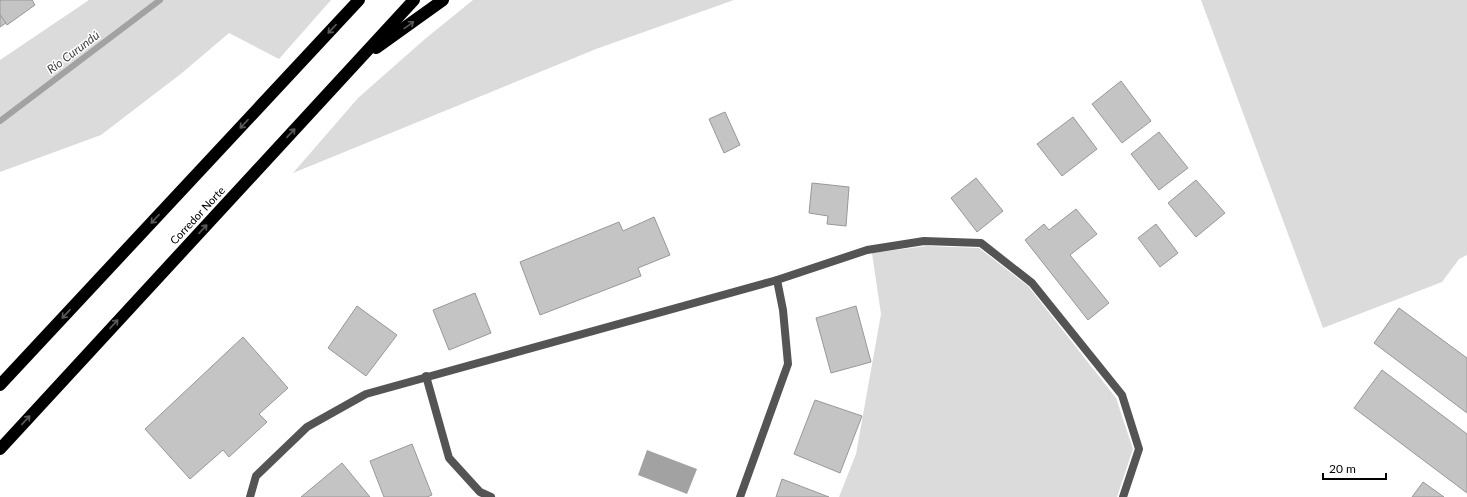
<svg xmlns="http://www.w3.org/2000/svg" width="1467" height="497" font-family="Lato,sans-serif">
	<rect width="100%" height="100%" fill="#fff"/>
	<g fill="#dbdbdb">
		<polygon points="89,0 331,0 279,59 229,33 182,73 101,135 0,172 0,60"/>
		<polygon points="473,0 734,0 596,49 293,173 358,98 425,39"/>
		<polygon points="1201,0 1467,0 1467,255 1459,259 1442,282 1323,328"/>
		<polygon points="927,246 979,248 1028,286 1116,398 1133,449 1117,497 839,497 856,454 881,314 872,253"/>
	</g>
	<polygon fill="#a2a2a2" points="647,450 697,469 687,494 638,475"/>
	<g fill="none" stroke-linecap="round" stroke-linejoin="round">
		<polyline stroke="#a2a2a2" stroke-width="6" points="0,121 160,0"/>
	</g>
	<g fill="#c4c4c4" stroke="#989898">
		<polygon points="0,0 32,0 35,5 7,25 0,15"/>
		<polygon points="0,15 6,23 0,27"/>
		<polygon points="1121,81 1151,121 1122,143 1092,104"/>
		<polygon points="725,112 740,145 724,153 709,119"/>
		<polygon points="1073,117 1097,149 1062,176 1037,144"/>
		<polygon points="1159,132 1188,168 1159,190 1131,154"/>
		<polygon points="976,178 1003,211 977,232 951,198"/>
		<polygon points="1196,180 1225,213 1196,237 1168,203"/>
		<polygon points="812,183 849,187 846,226 827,224 828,216 809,213"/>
		<polygon points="1076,209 1097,234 1070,255 1109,303 1088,320 1025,240 1044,224 1049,230"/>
		<polygon points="654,217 670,255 638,268 641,276 540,315 520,262 619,222 623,231"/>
		<polygon points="1156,224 1178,253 1160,267 1138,238"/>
		<polygon points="475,293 491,333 449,350 433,310"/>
		<polygon points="357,306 397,335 366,376 328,348"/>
		<polygon points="856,306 871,362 831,373 816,318"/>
		<polygon points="1399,308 1467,358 1467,413 1374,343"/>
		<polygon points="243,337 288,388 259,414 267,422 229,457 223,450 190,479 145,429"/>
		<polygon points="1382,370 1467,434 1467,493 1354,408"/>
		<polygon points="815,400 862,416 840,473 794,454"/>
		<polygon points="412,444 432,495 427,497 384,497 370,461"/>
		<polygon points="342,463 370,497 301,497"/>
		<polygon points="782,479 829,497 776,497"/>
		<polygon points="1423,482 1444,497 1412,497"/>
	</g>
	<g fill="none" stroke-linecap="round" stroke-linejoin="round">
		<g stroke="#545454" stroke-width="8">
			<polyline points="777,280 867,250 924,241 981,243 1032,283 1122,395 1139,449 1123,497"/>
			<polyline points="426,376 449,458 480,492 491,497"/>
			<polyline points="250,497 256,476 307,427 366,394 777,280 783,310 788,364 740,497"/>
		</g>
		<g stroke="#000" stroke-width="12">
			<polyline points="376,48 443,0"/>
			<polyline points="0,385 359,0"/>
			<polyline points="0,449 414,0"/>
		</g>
	</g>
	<defs><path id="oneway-shaft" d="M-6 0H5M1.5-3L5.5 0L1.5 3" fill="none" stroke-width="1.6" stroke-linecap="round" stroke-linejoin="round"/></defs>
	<g stroke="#595959">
		<use href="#oneway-shaft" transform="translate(409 25) rotate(-36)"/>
		<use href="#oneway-shaft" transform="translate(332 29) rotate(133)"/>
		<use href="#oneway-shaft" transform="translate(244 124) rotate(133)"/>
		<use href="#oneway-shaft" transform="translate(291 133) rotate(-47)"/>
		<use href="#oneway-shaft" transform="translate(155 219) rotate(133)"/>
		<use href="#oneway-shaft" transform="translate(203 229) rotate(-47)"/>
		<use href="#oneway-shaft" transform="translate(66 314) rotate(133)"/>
		<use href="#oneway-shaft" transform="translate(114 324) rotate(-47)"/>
		<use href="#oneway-shaft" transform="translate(26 420) rotate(-47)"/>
	</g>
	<g text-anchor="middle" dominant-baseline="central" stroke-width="3" stroke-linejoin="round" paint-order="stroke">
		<g font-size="11" fill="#000" stroke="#fff">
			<text transform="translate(197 215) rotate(-47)">Corredor Norte</text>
		</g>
		<g font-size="12" font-style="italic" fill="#434343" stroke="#fff">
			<text transform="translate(73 52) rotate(-37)">Río Curundú</text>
		</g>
	</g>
	<path d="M1323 473v6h63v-6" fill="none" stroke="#000000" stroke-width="2"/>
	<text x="1329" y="473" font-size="12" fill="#000000" stroke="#ffffff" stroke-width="3" paint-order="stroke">20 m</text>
</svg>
